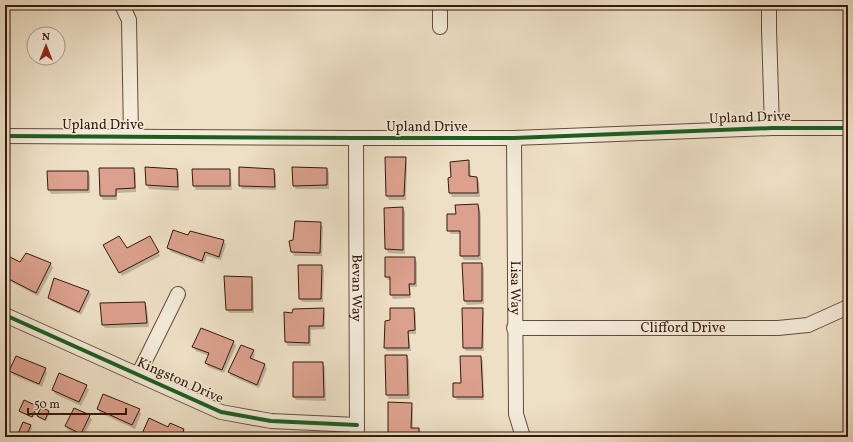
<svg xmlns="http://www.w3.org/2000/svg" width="853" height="442" font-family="Vollkorn,serif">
	<rect width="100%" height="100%" fill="#eee0c6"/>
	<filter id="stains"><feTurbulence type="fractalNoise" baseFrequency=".005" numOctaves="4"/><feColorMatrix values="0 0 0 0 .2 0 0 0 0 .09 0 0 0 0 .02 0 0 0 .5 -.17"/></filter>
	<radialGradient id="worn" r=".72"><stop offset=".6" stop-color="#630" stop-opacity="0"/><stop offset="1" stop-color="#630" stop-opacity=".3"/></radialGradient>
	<g fill="#0003">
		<polygon points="405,158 407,162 406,200 389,200 387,196"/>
		<polygon points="468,162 470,165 471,177 477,178 479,182 480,197 452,197 450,193 452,178"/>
		<polygon points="100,169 133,169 136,173 136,192 117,193 117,200 103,200 101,196"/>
		<polygon points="327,169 329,173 329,189 296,189 294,186"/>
		<polygon points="177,170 179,174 179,191 149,189 147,185"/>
		<polygon points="229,170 231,174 232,190 196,190 194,186"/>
		<polygon points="274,170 276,174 276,190 242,189 240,185"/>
		<polygon points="88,172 90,176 90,193 51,194 49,190"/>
		<polygon points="478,205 480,209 481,218 481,260 464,260 461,256 461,234 451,234 448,230"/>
		<polygon points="403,208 405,212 405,254 388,253 386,249"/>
		<polygon points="320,223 323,227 322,256 294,256 292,252"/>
		<polygon points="150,237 160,256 122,276 104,245 126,249"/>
		<polygon points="189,237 224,241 226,245 221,260 207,256 204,264 171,252 168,248"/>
		<polygon points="26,254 51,264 53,268 38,296 5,279 5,259 6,257 20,263"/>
		<polygon points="414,258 417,262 417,287 410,287 411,298 393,299 391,295 391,280 388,280 386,276"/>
		<polygon points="482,264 484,268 484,304 467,305 465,301"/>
		<polygon points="322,266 324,270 323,302 302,302 300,299"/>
		<polygon points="251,278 253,282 254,313 229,313 227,309"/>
		<polygon points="89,291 91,295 81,315 51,301 49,297"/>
		<polygon points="144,303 147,307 149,327 105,328 103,325"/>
		<polygon points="323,309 325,313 325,329 311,330 311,346 288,346 286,342 293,314"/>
		<polygon points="413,309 416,313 416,334 409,334 411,351 387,351 385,348 391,321"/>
		<polygon points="482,309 484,313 484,351 466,351 464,348"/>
		<polygon points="233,342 236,346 224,373 208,367 206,363 209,356 196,351 193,347"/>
		<polygon points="5,350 9,351 11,355 5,369"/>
		<polygon points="253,350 255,354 253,360 265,365 267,369 259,388 231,376 229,372"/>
		<polygon points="386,356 407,356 409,360 410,399 389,399 387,395"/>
		<polygon points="481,357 483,361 484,400 457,400 454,396"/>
		<polygon points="322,363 325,367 326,401 296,400 294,397"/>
		<polygon points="45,369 47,373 42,387 13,375 10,371"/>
		<polygon points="86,386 89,390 81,406 55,394 53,390"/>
		<polygon points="411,404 413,408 413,429 419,429 421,433 421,437 389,437"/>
		<polygon points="37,407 38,408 33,418 21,413 20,411"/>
		<polygon points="42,408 49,412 50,413 46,421 39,418 38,416"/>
		<polygon points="98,409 139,410 141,414 135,429 100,413"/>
		<polygon points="89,416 92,420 83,437 68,430 66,426"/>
		<polygon points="24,423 31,426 32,428 27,437 24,437 20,435 19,434"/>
		<polygon points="170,424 184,430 186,434 185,437 142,437 168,428"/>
	</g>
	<g fill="#dca18e" stroke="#36190c">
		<polygon points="385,157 406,157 404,196 386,196"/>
		<polygon points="469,160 469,176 477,177 478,193 449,193 448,178 451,177 450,162"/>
		<polygon points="145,167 177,169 178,187 146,185"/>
		<polygon points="239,167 274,169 275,187 239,186"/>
		<polygon points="292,167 327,168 327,185 293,186"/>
		<polygon points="99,168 134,168 135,188 116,189 116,196 100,196"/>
		<polygon points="192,169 230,169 230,186 193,186"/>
		<polygon points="47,171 88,171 88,190 48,190"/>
		<polygon points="478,204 479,213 479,256 460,256 460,231 447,231 447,214 456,214 455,205"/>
		<polygon points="403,207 403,250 385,249 384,208"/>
		<polygon points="295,221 321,222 320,253 291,252 289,241 293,240"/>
		<polygon points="173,230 188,235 190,231 224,240 219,257 205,252 202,261 167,248"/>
		<polygon points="119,236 127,248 150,236 159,252 119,273 103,245"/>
		<polygon points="26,253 51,263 36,293 5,277 6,255 20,262"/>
		<polygon points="385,257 415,257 415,284 409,284 410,295 390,295 390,277 385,277"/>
		<polygon points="462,263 482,263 482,301 464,301"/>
		<polygon points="298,265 322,265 321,299 299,299"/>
		<polygon points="224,276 252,277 252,310 226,310"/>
		<polygon points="54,278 89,291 79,312 48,298"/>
		<polygon points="145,302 147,323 102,325 100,303"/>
		<polygon points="324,308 323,326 309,326 309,343 285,342 284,312 292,313 293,309"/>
		<polygon points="390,308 414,308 415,330 408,331 409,348 384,348 385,321 390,320"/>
		<polygon points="462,308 483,308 482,348 463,348"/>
		<polygon points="201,328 234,341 222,370 205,363 209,353 192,347"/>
		<polygon points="241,345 254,350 250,358 265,364 257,385 228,372"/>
		<polygon points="5,349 9,350 5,361"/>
		<polygon points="385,355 407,355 408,395 386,395"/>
		<polygon points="16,356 46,368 39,384 9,371"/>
		<polygon points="460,356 481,356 483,397 453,397 453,383 461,383"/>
		<polygon points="293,362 323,362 324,397 293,397"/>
		<polygon points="59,373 87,385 79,402 52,390"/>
		<polygon points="103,394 140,409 132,425 97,409"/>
		<polygon points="24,400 37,406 32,417 19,411"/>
		<polygon points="388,402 412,403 411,428 419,428 419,437 388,437"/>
		<polygon points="41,407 49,411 45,420 37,416"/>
		<polygon points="74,408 90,415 81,434 65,426"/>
		<polygon points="149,418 168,427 170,423 184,429 181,437 142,437 141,436"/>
		<polygon points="23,422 31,425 26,437 18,434"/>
		<polygon points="191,432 205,437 189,437"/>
	</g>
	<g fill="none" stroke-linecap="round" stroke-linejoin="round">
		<g stroke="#644b3a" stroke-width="16">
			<g id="minor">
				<polyline points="122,5 129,20 131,136"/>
				<polyline points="440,5 440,27"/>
				<polyline points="769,5 769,29 772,128"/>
				<polyline points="5,136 356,138 514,138 772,128 848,128"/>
				<path id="s1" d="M356,138L357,437"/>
				<path id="s2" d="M514,138L516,414L523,437"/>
				<polyline points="5,315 221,412 271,421 357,425"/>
				<path id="s3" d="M514,328H778L808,325L848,307"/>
				<polyline points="138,375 178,294"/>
			</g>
		</g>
		<use href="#minor" stroke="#f4ebda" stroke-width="14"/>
		<g stroke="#f4ebda" stroke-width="6">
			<g id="cycleway">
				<polyline points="5,136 356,138 514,138 772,128 848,128"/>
				<polyline points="5,315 221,412 271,421 357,425"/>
			</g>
		</g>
		<use href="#cycleway" stroke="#1b5e20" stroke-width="4"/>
	</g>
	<g text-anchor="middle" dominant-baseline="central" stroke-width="3" stroke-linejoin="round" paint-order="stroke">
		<g font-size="14" fill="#36190c" stroke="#f4ebda">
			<text transform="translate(750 118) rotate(-2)">Upland Drive</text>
			<text x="103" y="125">Upland Drive</text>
			<text x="427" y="127">Upland Drive</text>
			<text stroke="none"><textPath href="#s1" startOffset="150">Bevan Way</textPath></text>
			<text stroke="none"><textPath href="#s2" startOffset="150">Lisa Way</textPath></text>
			<text stroke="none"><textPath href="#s3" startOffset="169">Clifford Drive</textPath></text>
			<text transform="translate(180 381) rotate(24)">Kingston Drive</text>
		</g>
	</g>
	<rect width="853" height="442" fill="none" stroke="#eee0c6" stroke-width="20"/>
	<rect x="6" y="6" width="841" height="430" fill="none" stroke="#36190c" stroke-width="2"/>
	<rect x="10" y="10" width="833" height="422" fill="none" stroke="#36190c"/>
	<g transform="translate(46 46)"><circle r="19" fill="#f4ebda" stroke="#a89788"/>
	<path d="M0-3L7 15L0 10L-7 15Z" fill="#8f2418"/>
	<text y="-6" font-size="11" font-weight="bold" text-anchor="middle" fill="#36190c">N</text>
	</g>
	<path d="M28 408v6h98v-6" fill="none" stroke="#36190c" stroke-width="2"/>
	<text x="34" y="408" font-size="12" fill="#36190c" stroke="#f4ebda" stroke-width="3" paint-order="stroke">50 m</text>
	<rect width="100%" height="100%" filter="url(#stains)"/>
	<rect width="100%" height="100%" fill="url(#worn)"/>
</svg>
